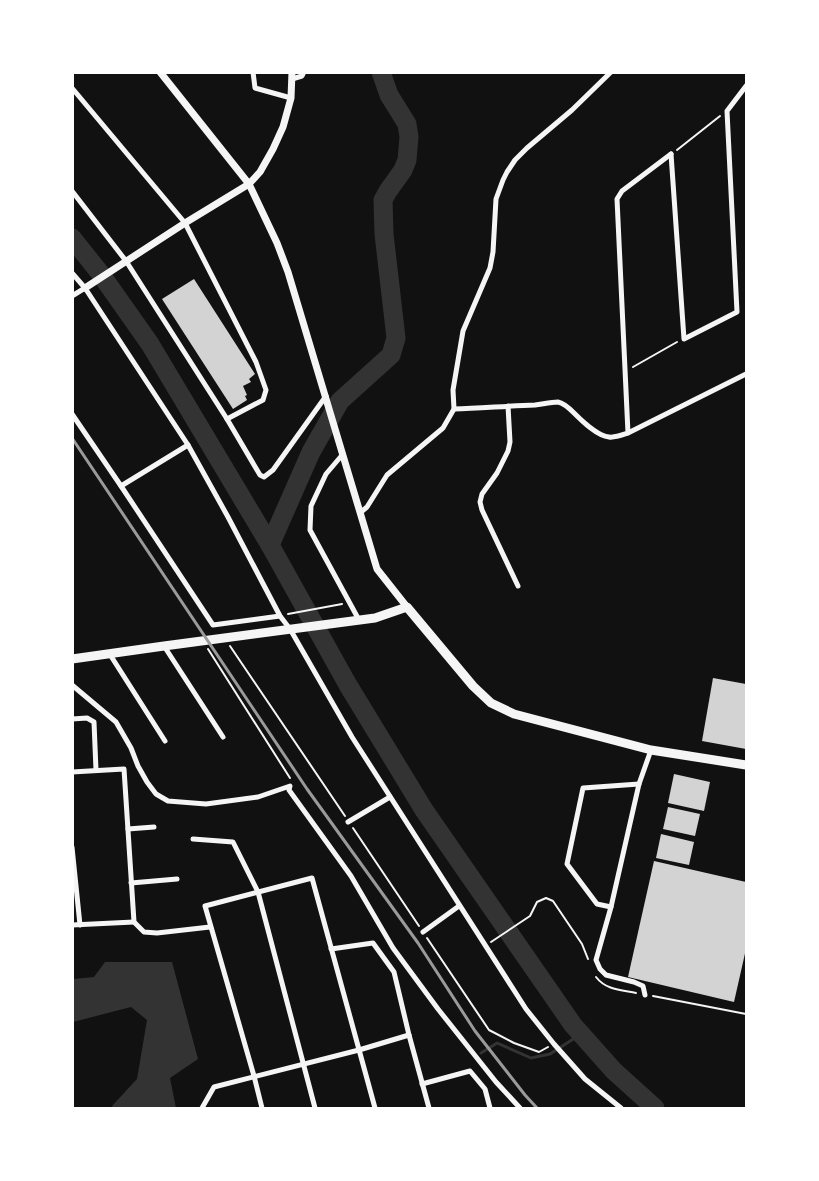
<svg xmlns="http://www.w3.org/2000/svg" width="819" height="1181" font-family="Poppins,sans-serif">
	<rect width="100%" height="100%" fill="#111"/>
	<polygon fill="#333" points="105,962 172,962 198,1059 170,1078 176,1108 113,1108 112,1106 137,1079 147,1020 131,1007 73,1022 73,979 94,977"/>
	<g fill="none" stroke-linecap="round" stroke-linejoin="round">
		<polyline stroke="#333" stroke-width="3" points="481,1053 497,1043 531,1058 550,1054 581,1034"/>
		<g stroke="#333" stroke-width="19">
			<polyline points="72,238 100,273 150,344 270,545 348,685 424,810 573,1025 614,1071 655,1108"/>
			<polyline points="270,545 311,452 340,401 391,355 396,338 384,234 383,200 388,191 403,170 407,160 409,137 407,124 389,95 381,72"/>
		</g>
	</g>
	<g fill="#d3d3d3">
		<polygon points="194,279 255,374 249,379 251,382 243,386 247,395 245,396 247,400 233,409 162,299"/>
		<polygon points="713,678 746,684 746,749 702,741"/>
		<polygon points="674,774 710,782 704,811 668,803"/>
		<polygon points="668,807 700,814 695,836 663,829"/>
		<polygon points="661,834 694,842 689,865 656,858"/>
		<polygon points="654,861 746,882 746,949 734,1002 628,977"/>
	</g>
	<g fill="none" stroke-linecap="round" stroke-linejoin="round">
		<g stroke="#f5f5f5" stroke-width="2">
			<polyline points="677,150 720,116"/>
			<polyline points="633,367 677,342"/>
			<polyline points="288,614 342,604"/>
			<polyline points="230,646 345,816"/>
			<polyline points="208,649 290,778"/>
			<polyline points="353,828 419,926"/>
			<polyline points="427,938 489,1030 514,1043 539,1052 548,1047"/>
			<polyline points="491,942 530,916 537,902 546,898 553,901 582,944 588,959"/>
			<path d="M596,977C606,990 621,990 636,993"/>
			<polyline points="653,996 746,1014"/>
		</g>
		<g stroke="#f5f5f5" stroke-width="5">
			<polyline points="253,72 255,88 291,98"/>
			<polyline points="292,79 302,76 304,72"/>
			<polyline points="72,88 185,223 256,362 266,390 263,400 227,419"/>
			<polyline points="671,154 684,339 737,312 727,111 746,86"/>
			<polyline points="72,191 126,261 227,419 260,475 264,477 273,470 326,396"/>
			<polyline points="72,273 85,288 188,445 228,517 280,616 290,629 352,737 526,1009 554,1044 585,1079 621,1108"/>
			<polyline points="72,296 85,288"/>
			<polyline points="508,406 510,442 508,451 497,473 482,494 480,502 482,510 518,586"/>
			<path d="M454,409C481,408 508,406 535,405C543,404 551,402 558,402C564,403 570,409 574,413C582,421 597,436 609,437C615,438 622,435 628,433L746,374"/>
			<polyline points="72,414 121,486 213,625 280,616"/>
			<polyline points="628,433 617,199 622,191 671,154"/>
			<polyline points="343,454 326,474 311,506 310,530 359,620"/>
			<polyline points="121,486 188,445"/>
			<polyline points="361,512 367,507 387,475 443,428 454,409 453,390 463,331 490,268 493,252 496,199 503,180 507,172 515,160 527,148 572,110 611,72"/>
			<polyline points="164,646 223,737"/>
			<polyline points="109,653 165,741"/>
			<polyline points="72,685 116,722 131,748 138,766 147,782 156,794 168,801 206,804 258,797 290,786 289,790 351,876 393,948 438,1009 496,1082 520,1108"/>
			<polyline points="72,719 87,718 94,722 96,770"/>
			<polyline points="72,772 124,769 134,922 144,932 157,933 210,927"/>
			<polyline points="348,822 390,797"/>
			<polyline points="128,829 154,827"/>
			<polyline points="193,839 233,842 258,892 315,1108"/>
			<polyline points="72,847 80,925"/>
			<polyline points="131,883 177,879"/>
			<polyline points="611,907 597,904 567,864 583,788 639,784"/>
			<polyline points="72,925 134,922"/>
			<polyline points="423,932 459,906"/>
			<polyline points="331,949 373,943 394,972 409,1035 429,1108"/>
			<polyline points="645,995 643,986 634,982 606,975 600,969 596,960 611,907 639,784 651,750"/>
			<polyline points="422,1084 470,1071 485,1089 490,1108"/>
			<polyline points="202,1108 214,1087 359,1050 409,1035"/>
			<polyline points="262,1108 254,1076 205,906 312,878 375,1108"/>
		</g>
		<g stroke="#f5f5f5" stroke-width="7">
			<polyline points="160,72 249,184 277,243 288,272 377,569 407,607"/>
			<polyline points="85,288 185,223 249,184 260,172 273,149 283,127 291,98 292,72"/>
		</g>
		<polyline stroke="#f5f5f5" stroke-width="9" points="72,659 164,646 375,618 407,607 473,686 491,703 514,714 651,750 746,765"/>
		<polyline stroke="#9a9a9a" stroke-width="3" points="72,438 307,789 418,943 475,1031 525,1095 537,1108"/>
	</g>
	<rect width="819" height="1181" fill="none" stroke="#ffffff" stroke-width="148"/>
</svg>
